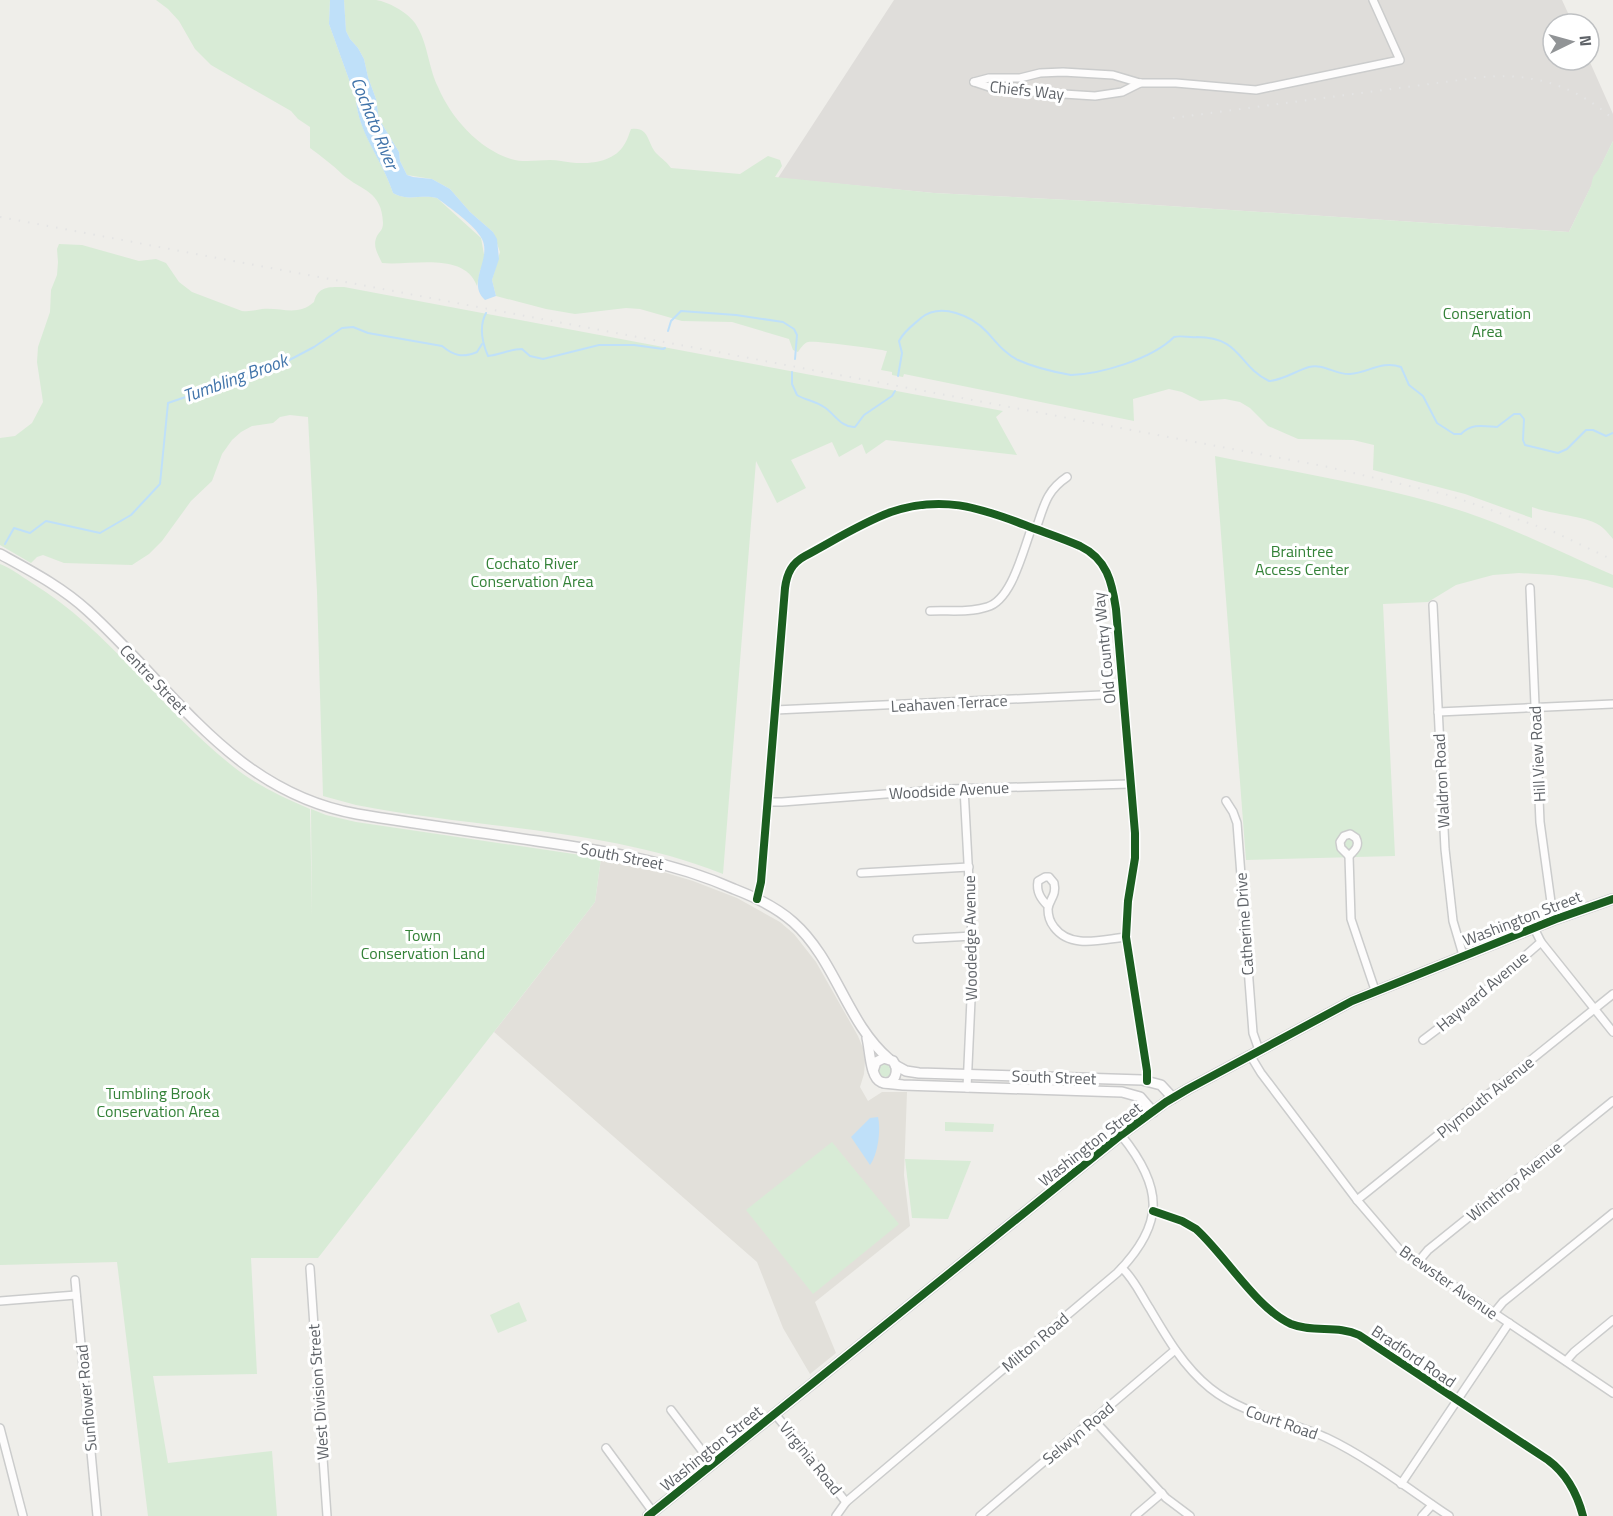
<svg xmlns="http://www.w3.org/2000/svg" width="1613" height="1516" font-family="'Titillium Web',sans-serif">
	<rect width="100%" height="100%" fill="#efeeea"/>
	<polygon fill="#dfddda" points="894,0 1562,0 1573,24 1553,24 1553,60 1589,60 1613,114 1613,141 1569,232 1108,202 934,193 778,178"/>
	<polygon fill="#e2e0da" points="601,858 663,872 693,881 737,898 780,922 794,934 816,962 858,1036 863,1048 865,1061 864,1074 860,1087 868,1101 882,1092 907,1092 904,1175 910,1226 815,1302 836,1353 810,1374 783,1328 757,1262 494,1032 595,902"/>
	<g fill="#d8ebd6">
		<path d="M156,0H330L329,24L356,99C358,132 383,161 393,193C409,202 420,194 437,198L481,238L485,260L480,271L477,286C464,251 412,266 382,263C378,254 372,246 377,236C380,231 383,230 383,223C382,191 362,191 343,175C333,165 322,157 310,148V127L298,119L291,111L211,65L195,49L179,21L168,9Z"/>
		<path d="M344,0C354,0 366,0 376,0C389,2 407,12 415,23C428,42 428,67 438,87C451,118 479,149 511,159C527,164 545,158 561,161C581,165 612,165 624,145C627,141 629,134 631,129C650,126 647,144 657,154C662,159 667,162 671,168L740,174L768,156L780,160L782,166L775,177L934,193L1108,202L1569,232L1591,186L1593,177L1599,169L1613,141V539C1609,534 1604,528 1599,525C1583,515 1552,515 1532,507V518L1465,494L1373,470L1374,445L1353,440L1298,439L1268,426L1250,408L1240,402L1225,399L1200,401L1182,392L1169,389L1133,399L1134,421L904,374L903,377L892,375V372L881,370L887,351C879,349 813,340 808,342C804,343 800,349 798,352L793,350L789,339L732,322L682,321L640,309L626,308L575,314L546,309L496,296L492,280L500,252L493,232L470,212L450,189L432,179L407,175L400,161L399,152L379,119L376,99L368,77L364,59L358,48L350,39L346,31Z"/>
		<path d="M59,244L82,245L139,261L156,259L166,263L179,282L192,292L242,311C250,312 255,310 262,309C282,307 297,317 314,302C318,286 329,287 344,287L1003,411L996,417L1017,455L886,440L866,454L862,444L839,457L832,442L791,460L806,488L777,503L756,461L723,874C607,828 478,829 356,805L323,796L317,592L308,417L290,415L280,417L273,423L252,426L241,432L232,440L222,454L212,481L191,501L162,541L149,554L132,565L64,563L43,555L37,557L31,563L0,545V438L15,436L32,423L43,402L37,362L38,347L50,312L51,290L57,275L58,262L57,249Z"/>
		<path d="M1215,456C1298,473 1384,486 1465,512C1516,529 1564,554 1613,575V588L1587,580L1553,575L1519,573L1493,575L1456,585L1428,602L1383,604L1395,856L1246,860Z"/>
		<path d="M0,564C11,568 21,576 32,583C109,630 160,708 230,764C254,784 282,797 310,809L312,916L311,809L326,815L356,822L601,858L595,902L318,1258H251L257,1374L153,1376L168,1463L272,1451L277,1516H148L117,1262L0,1265Z"/>
		<circle cx="885" cy="1070" r="7"/>
		<polygon points="945,1122 994,1124 993,1132 945,1131"/>
		<polygon points="832,1142 899,1224 813,1294 746,1210"/>
		<polygon points="905,1159 971,1161 948,1219 912,1218"/>
		<polygon points="519,1302 527,1321 498,1333 490,1315"/>
	</g>
	<g fill="#bfe0f9">
		<path d="M330,0H344L346,31L350,39L358,48L364,59L368,77L376,99L379,119L399,152L400,161L407,175L413,177L432,179L450,189L470,212L493,232L497,239L499,259L492,280L496,296L485,300C466,283 492,259 482,239C475,225 450,208 437,198C420,194 409,202 393,193C383,161 358,133 356,99L329,24Z"/>
		<path d="M878,1117C881,1130 878,1154 870,1165L851,1137L870,1118Z"/>
	</g>
	<g fill="none" stroke-linecap="round" stroke-linejoin="round">
		<g stroke="#bfe0f9" stroke-width="2">
			<path d="M486,313C479,326 482,342 488,356C500,355 510,349 522,349L530,356L543,359L599,345H634L663,349L665,348"/>
			<polyline points="668,331 671,321 681,311 736,315 783,322 794,329 797,335 795,359"/>
			<path d="M792,372V384L797,395C805,400 815,401 824,407C834,413 841,428 855,427L864,415L892,396L895,391"/>
			<path d="M898,376L902,353L899,341C904,331 913,325 921,318C941,302 972,316 987,332C996,342 1005,354 1018,360C1033,367 1054,372 1071,375C1101,374 1152,359 1174,337C1182,335 1189,338 1197,337C1241,337 1238,366 1269,381C1284,380 1295,371 1309,367C1323,363 1336,375 1350,374C1368,373 1382,360 1401,367L1409,385L1423,396L1437,423L1454,434H1461C1472,423 1483,426 1497,427L1514,414H1520L1524,419L1523,440L1525,445L1558,453L1567,449L1586,430H1593L1606,436L1613,433"/>
			<path d="M5,544L14,528L30,533L46,521L100,533L131,515L160,484L168,403L280,365L314,347L342,328L353,327L368,333L442,346C454,356 463,358 477,352L482,344"/>
		</g>
		<g stroke="#cbcccc" stroke-width="10">
			<g id="street">
				<polyline points="974,82 989,78 1020,78 1040,73 1063,72 1113,75 1140,83 1176,83 1256,90 1400,60 1373,0"/>
				<polyline points="974,82 998,90 1095,96 1122,92 1140,83"/>
				<path d="M1036,529C1044,506 1046,491 1067,477"/>
				<polyline points="1530,588 1540,822 1551,902 1556,919"/>
				<polyline points="1433,605 1445,849 1453,921 1463,955"/>
				<path d="M930,611C948,610 969,613 987,607C1012,600 1023,550 1032,527"/>
				<polyline points="775,710 1123,694"/>
				<polyline points="1438,712 1613,704"/>
				<polyline points="964,788 973,955 967,1088"/>
				<polyline points="1226,801 1233,812 1237,823 1253,1033 1259,1050"/>
				<polyline points="768,802 782,802 950,789 1130,784"/>
				<path d="M1350,834L1356,838C1360,846 1355,850 1349,856L1341,848L1340,842L1344,836Z"/>
				<polyline points="1349,856 1351,919 1375,990"/>
				<polyline points="861,873 969,867"/>
				<path d="M757,899L761,882L785,588C787,573 792,563 805,556C833,541 861,523 891,512C941,495 978,507 1025,525C1043,532 1062,538 1080,546C1107,559 1112,582 1116,609L1135,833V858L1128,901L1126,937L1147,1071V1081"/>
				<path d="M1048,906C1041,899 1036,892 1038,881L1045,877H1049L1054,883C1057,896 1049,899 1048,909C1048,916 1050,922 1054,927C1071,950 1103,939 1126,937"/>
				<polyline points="1534,928 1541,942 1613,1032"/>
				<polyline points="917,939 973,936"/>
				<polyline points="1423,1040 1464,1009 1541,942"/>
				<polyline points="1250,1055 1261,1073 1357,1200 1399,1249 1613,1393"/>
				<polyline points="1357,1200 1613,994"/>
				<path d="M1153,1211L1182,1221L1196,1229C1225,1255 1257,1309 1291,1324C1313,1333 1338,1325 1359,1335L1548,1460C1567,1474 1577,1493 1583,1516"/>
				<polyline points="1418,1262 1428,1250 1613,1101"/>
				<polyline points="310,1268 327,1516"/>
				<path d="M1122,1268C1134,1279 1141,1295 1150,1309C1167,1338 1184,1367 1210,1388C1245,1416 1288,1420 1327,1438C1369,1458 1410,1490 1449,1516"/>
				<polyline points="75,1280 97,1516"/>
				<polyline points="0,1301 76,1295"/>
				<polyline points="1494,1313 1503,1302 1613,1213"/>
				<polyline points="1566,1361 1574,1352 1613,1320"/>
				<polyline points="671,1410 712,1464"/>
				<polyline points="775,1414 846,1502"/>
				<polyline points="1094,1420 1166,1498 1190,1516"/>
				<polyline points="0,1428 23,1516"/>
				<polyline points="606,1448 653,1512"/>
				<polyline points="1401,1484 1509,1323"/>
				<path d="M836,1516L846,1502L1117,1273C1165,1224 1164,1188 1121,1135"/>
				<polyline points="980,1516 1175,1350"/>
				<polyline points="1135,1516 1162,1493"/>
				<polyline points="1422,1516 1432,1505"/>
			</g>
		</g>
		<g stroke="#cacacb" stroke-width="12">
			<g id="secondary">
				<path d="M0,554C31,571 62,587 88,611C174,689 233,792 357,814C417,824 477,832 537,841C605,851 671,861 734,889C755,897 776,907 793,922C836,960 846,1022 889,1059"/>
				<path d="M867,1038C870,1049 870,1078 881,1082C895,1087 900,1070 893,1061L884,1058L876,1062L873,1071"/>
				<polyline points="895,1065 906,1071 919,1073 1142,1080 1161,1085 1173,1098"/>
				<polyline points="884,1083 903,1085 1122,1092 1140,1097 1153,1112"/>
				<polyline points="648,1516 1121,1135 1166,1102 1188,1089 1352,1001 1556,919 1613,899"/>
			</g>
		</g>
		<use href="#street" stroke="#fdfcfc" stroke-width="7"/>
		<use href="#secondary" stroke="#fdfcfc" stroke-width="9"/>
		<g stroke="#e4e4e4" stroke-width="2" stroke-dasharray="1.5 8" stroke-linecap="butt">
			<path d="M1173,118L1475,78C1527,71 1574,84 1613,119"/>
			<polyline points="0,217 1328,467 1448,495 1554,532 1613,560"/>
		</g>
		<g stroke="#fff" stroke-width="11">
			<g id="cycleway">
				<path d="M757,899L761,882L785,588C787,573 792,563 805,556C833,541 861,523 891,512C941,495 978,507 1025,525C1043,532 1062,538 1080,546C1107,559 1112,582 1116,609L1135,833V858L1128,901L1126,937L1147,1071V1081"/>
				<path d="M1153,1211L1182,1221L1196,1229C1225,1255 1257,1309 1291,1324C1313,1333 1338,1325 1359,1335L1548,1460C1567,1474 1577,1493 1583,1516"/>
				<polyline points="648,1516 1121,1135 1166,1102 1188,1089 1352,1001 1556,919 1613,899"/>
			</g>
		</g>
		<use href="#cycleway" stroke="#1b5e20" stroke-width="8"/>
	</g>
	<g text-anchor="middle" dominant-baseline="central" stroke-width="6" stroke-linejoin="round" paint-order="stroke">
		<g font-size="16" fill="#5f6368" stroke="#fff">
			<text transform="translate(1027 90) rotate(6)">Chiefs Way</text>
			<text transform="translate(1104 648) rotate(-96)">Old Country Way</text>
			<text transform="translate(154 679) rotate(46)">Centre Street</text>
			<text transform="translate(949 703) rotate(-3)">Leahaven Terrace</text>
			<text transform="translate(1537 754) rotate(-93)">Hill View Road</text>
			<text transform="translate(1441 781) rotate(-93)">Waldron Road</text>
			<text transform="translate(949 790) rotate(-3)">Woodside Avenue</text>
			<text transform="translate(622 856) rotate(11)">South Street</text>
			<text transform="translate(1522 918) rotate(-21)">Washington Street</text>
			<text transform="translate(1244 924) rotate(-94)">Catherine Drive</text>
			<text transform="translate(970 938) rotate(-91)">Woodedge Avenue</text>
			<text transform="translate(1482 991) rotate(-40)">Hayward Avenue</text>
			<text transform="translate(1054 1077) rotate(2)">South Street</text>
			<text transform="translate(1485 1097) rotate(-39)">Plymouth Avenue</text>
			<text transform="translate(1090 1144) rotate(-38)">Washington Street</text>
			<text transform="translate(1514 1181) rotate(-39)">Winthrop Avenue</text>
			<text transform="translate(1449 1282) rotate(35)">Brewster Avenue</text>
			<text transform="translate(1035 1342) rotate(-40)">Milton Road</text>
			<text transform="translate(1414 1356) rotate(34)">Bradford Road</text>
			<text transform="translate(318 1392) rotate(-94)">West Division Street</text>
			<text transform="translate(86 1398) rotate(-95)">Sunflower Road</text>
			<text transform="translate(1282 1422) rotate(19)">Court Road</text>
			<text transform="translate(1078 1433) rotate(-40)">Selwyn Road</text>
			<text transform="translate(711 1448) rotate(-39)">Washington Street</text>
			<text transform="translate(811 1458) rotate(51)">Virginia Road</text>
		</g>
		<g font-size="16" fill="#348238" stroke="#fff">
			<text x="1487" y="313">Conservation<tspan x="1487" dy="18">Area</tspan></text>
			<text x="1302" y="551">Braintree<tspan x="1302" dy="18">Access Center</tspan></text>
			<text x="532" y="563">Cochato River<tspan x="532" dy="18">Conservation Area</tspan></text>
			<text x="423" y="935">Town<tspan x="423" dy="18">Conservation Land</tspan></text>
			<text x="158" y="1093">Tumbling Brook<tspan x="158" dy="18">Conservation Area</tspan></text>
		</g>
		<g font-size="18" font-style="italic" fill="#4174aa" stroke="#fff">
			<text transform="translate(375 123) rotate(68)">Cochato River</text>
			<text transform="translate(235 378) rotate(-20)">Tumbling Brook</text>
		</g>
	</g>
	<g transform="translate(1571 42) rotate(85)"><circle r="28" fill="#ffffff" stroke="#bfc1c3" stroke-width="1.5"/>
	<path d="M0-4.5L10 22L0 15L-10 22Z" fill="#919496"/>
	<text y="-9" font-size="16" font-weight="bold" text-anchor="middle" fill="#5f6368">N</text>
	</g>
</svg>
